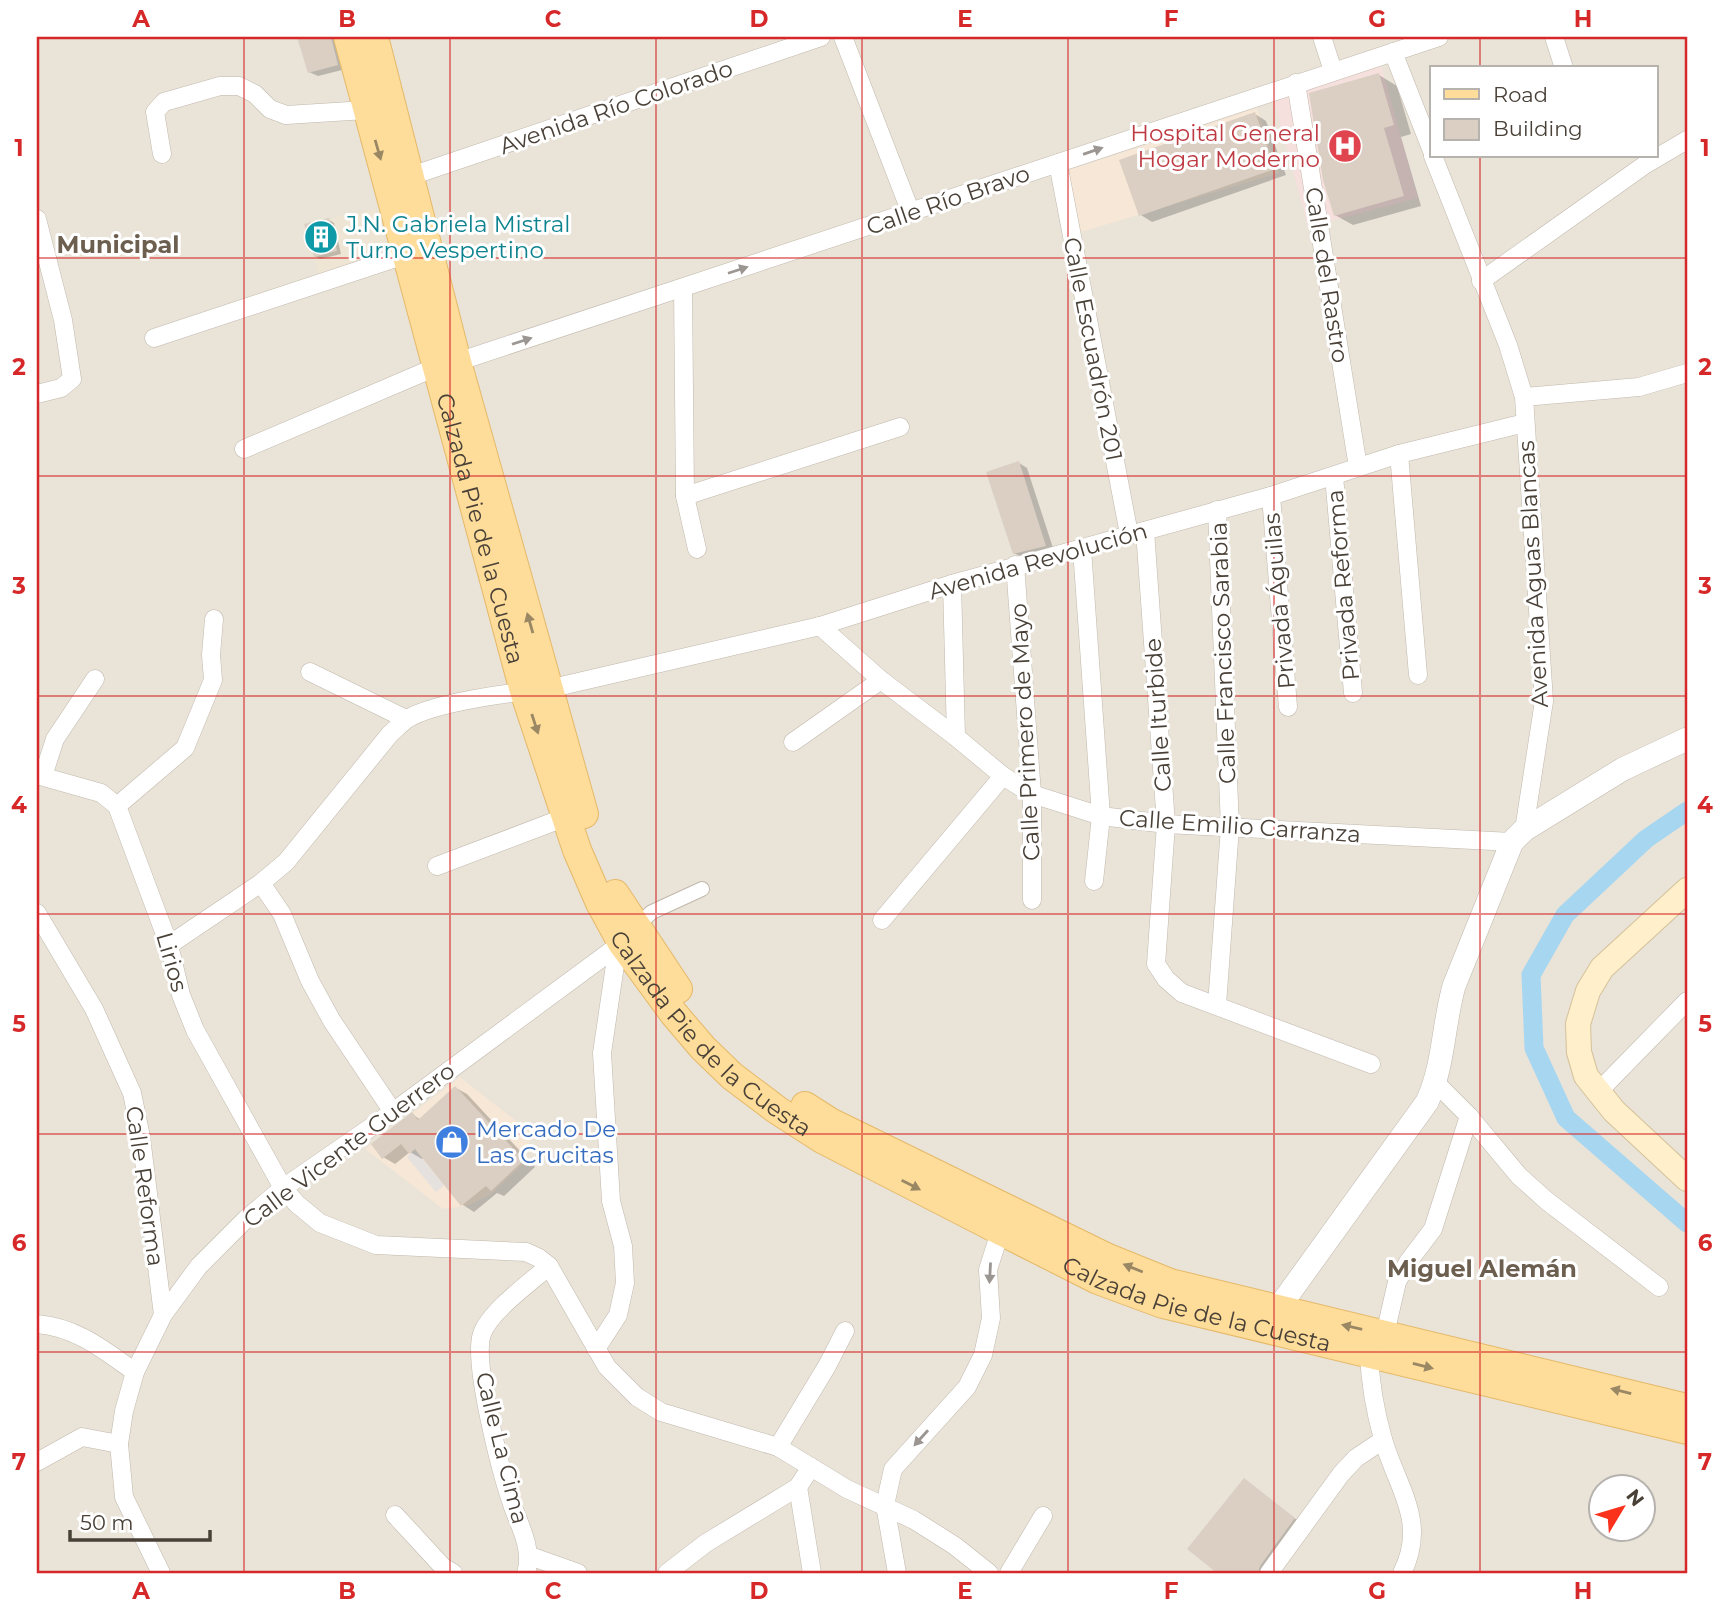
<svg xmlns="http://www.w3.org/2000/svg" width="1724" height="1610" font-family="Montserrat,sans-serif">
	<rect width="100%" height="100%" fill="#f5f1ea"/>
	<path fill="#e9e3d8" fill-rule="evenodd" d="M37,37H1687V1573H37ZM1432,68H1656V156H1432ZM1602,1488H1644V1530H1602Z"/>
	<g fill="#f6e7d6">
		<polygon points="1257,108 1278,173 1078,233 1063,172"/>
		<polygon points="460,1077 534,1135 525,1149 527,1160 491,1194 467,1206 443,1209 365,1149"/>
	</g>
	<polygon fill="#eee5d4" points="376,209 394,268 321,283 304,224"/>
	<polygon fill="#f5e0de" points="1381,65 1418,198 1308,227 1272,94"/>
	<polygon fill="#e4e1de" points="415,1150 444,1185 436,1192 407,1157"/>
	<g fill="#0003">
		<polygon points="299,37 337,37 346,69 318,76 309,72"/>
		<polygon points="1379,75 1397,86 1411,134 1401,137 1421,206 1353,225 1335,215"/>
		<polygon points="1255,114 1266,121 1286,175 1152,222 1141,215"/>
		<polygon points="329,220 334,223 341,254 320,259 315,256"/>
		<polygon points="1019,463 1027,468 1054,551 1023,558 1014,553"/>
		<polygon points="456,1088 467,1094 535,1167 504,1196 497,1193 474,1212 463,1205 424,1157 422,1159 410,1152 395,1164 383,1157 412,1114 421,1120"/>
		<polygon points="1245,1480 1302,1524 1268,1573 1220,1573 1190,1549"/>
	</g>
	<g fill="none" stroke-linecap="round" stroke-linejoin="round">
		<polyline stroke="#a7d6f1" stroke-width="19" points="1687,811 1646,839 1565,915 1531,975 1534,1048 1566,1118 1687,1223"/>
	</g>
	<g fill="#dacfc2">
		<polygon points="297,37 331,37 338,65 308,73"/>
		<polygon points="1379,73 1394,125 1384,128 1404,196 1334,216 1323,180 1309,93"/>
		<polygon points="1255,112 1275,169 1139,216 1119,160"/>
		<polygon points="329,218 337,251 314,257 304,224"/>
		<polygon points="1019,461 1046,546 1013,554 986,472"/>
		<polygon points="455,1086 524,1160 491,1191 486,1186 461,1206 415,1149 409,1154 401,1144 382,1159 371,1144 412,1112 418,1120"/>
		<polygon points="1244,1478 1295,1518 1260,1566 1258,1573 1217,1573 1187,1549"/>
	</g>
	<g fill="none" stroke-linecap="round" stroke-linejoin="round">
		<g stroke="#c1b8ac" stroke-width="16">
			<polyline id="pedestrian" points="635,927 652,912 702,889"/>
		</g>
		<g stroke="#c1b8ac" stroke-width="19">
			<g id="minor">
				<polyline points="843,37 911,213"/>
				<polyline points="1322,37 1333,71"/>
				<polyline points="1554,37 1564,68"/>
				<polyline points="1393,52 1432,151"/>
				<polyline points="1296,83 1358,467"/>
				<polyline points="162,154 155,112 164,102 220,86 239,86 255,94 270,109 286,115 366,110"/>
				<polyline points="1433,156 1508,345 1524,397 1544,701 1524,830"/>
				<polyline points="1058,163 1129,534"/>
				<polyline points="411,176 821,37"/>
				<polyline points="37,219 63,320 72,379 61,388 37,394"/>
				<polyline points="1481,281 1646,164 1687,140"/>
				<polyline points="683,288 685,496 697,549"/>
				<polyline points="154,338 408,254"/>
				<polyline points="457,362 1439,37"/>
				<polyline points="1524,397 1639,387 1687,373"/>
				<polyline points="244,449 436,367"/>
				<polyline points="1399,454 1418,675"/>
				<polyline points="1334,476 1353,693"/>
				<polyline points="685,496 900,427"/>
				<polyline points="1271,496 1288,707"/>
				<polyline points="1145,531 1166,824 1156,964 1166,979 1182,993 1371,1064"/>
				<polyline points="1082,549 1101,816 1094,881"/>
				<polyline points="1015,565 1032,794 1032,900"/>
				<polyline points="952,584 956,737"/>
				<polyline points="820,626 881,680 956,737 1003,776 1032,794 1101,816 1166,824 1512,842"/>
				<polyline points="310,672 406,719"/>
				<polyline points="793,742 881,680"/>
				<polyline points="37,775 101,793 117,806 169,945 181,995 195,1030 283,1188 297,1204 320,1223 376,1245 526,1252 539,1258 549,1266 607,1367 637,1397 661,1412 778,1447 847,1489 914,1520 955,1546 989,1573"/>
				<polyline points="43,776 55,739 95,679"/>
				<polyline points="117,806 185,748 213,680 211,655 214,619"/>
				<polyline points="437,866 566,817"/>
				<polyline points="261,883 282,914 310,981 332,1021 393,1112"/>
				<polyline points="37,913 94,1009 132,1093 141,1137 163,1315"/>
				<polyline points="882,920 1003,776"/>
				<path d="M169,945L261,883L286,862L390,734C396,729 401,723 407,719C435,702 514,692 548,689L820,626L952,584L1271,496L1399,454L1525,423"/>
				<polyline points="1217,1005 1230,827 1217,510"/>
				<polyline points="1436,1083 1469,1116 1519,1176 1547,1201 1659,1287"/>
				<polyline points="1598,1092 1687,1001"/>
				<path d="M37,1324C76,1327 104,1350 135,1372"/>
				<polyline points="1385,1334 1397,1282 1408,1262 1433,1229 1469,1116"/>
				<polyline points="596,1349 618,1315 625,1283 623,1246 611,1201 602,1053 615,965 615,948"/>
				<path d="M1369,1353C1370,1382 1375,1411 1383,1439C1397,1488 1428,1521 1402,1573"/>
				<polyline points="778,1447 827,1366 845,1331"/>
				<polyline points="37,1462 82,1437 119,1444"/>
				<polyline points="798,1487 812,1573"/>
				<polyline points="395,1515 443,1567 453,1573"/>
				<polyline points="530,1556 578,1573"/>
				<polyline points="161,1573 124,1497 119,1444 124,1411 135,1372 163,1315 199,1266 246,1219 283,1188 393,1112 615,948 628,935"/>
				<path d="M526,1573C533,1551 521,1528 513,1507C502,1476 472,1362 482,1334C489,1312 531,1282 549,1266"/>
				<polyline points="667,1573 706,1543 798,1487 811,1467"/>
				<polyline points="897,1573 885,1505 893,1469 967,1387 983,1355 991,1318 988,1270 1003,1222"/>
				<polyline points="1009,1573 1043,1516"/>
				<polyline points="1269,1573 1341,1474 1356,1458 1383,1440"/>
			</g>
		</g>
		<g stroke="#c1b8ac" stroke-width="24">
			<path id="tertiary" d="M1277,1310L1427,1102C1444,1066 1443,1025 1454,986L1512,842L1524,830L1623,769L1687,739"/>
		</g>
		<g stroke="#d5c29a" stroke-width="26">
			<polyline id="secondary" points="1687,890 1602,968 1588,991 1578,1024 1579,1052 1586,1076 1614,1111 1687,1179"/>
		</g>
		<g stroke="#e5b968" stroke-width="30">
			<g id="primary">
				<path id="s1" d="M348,37L524,691L577,850L600,903L622,943L674,1014L703,1048L732,1076L777,1110L822,1139L999,1230L1098,1280L1163,1304L1687,1430"/>
				<polyline points="374,37 457,362 584,814"/>
				<polyline points="615,894 678,989"/>
				<polyline points="805,1106 830,1122 1108,1258 1170,1283 1687,1408"/>
			</g>
		</g>
		<use href="#pedestrian" stroke="#fff" stroke-width="14"/>
		<use href="#minor" stroke="#fff" stroke-width="18"/>
		<use href="#tertiary" stroke="#fff" stroke-width="23"/>
		<use href="#secondary" stroke="#ffefca" stroke-width="24"/>
		<use href="#primary" stroke="#fedc9a" stroke-width="28"/>
	</g>
	<defs><path id="oneway-solid" d="M-6-.8H1V-3.2L6.5 0L1 3.2V.8H-6Z" transform="scale(1.75)"/></defs>
	<g fill="#9a8764">
		<use href="#oneway-solid" transform="translate(378 150) rotate(74)"/>
		<use href="#oneway-solid" transform="translate(530 623) rotate(-106)"/>
		<use href="#oneway-solid" transform="translate(535 724) rotate(72)"/>
		<use href="#oneway-solid" transform="translate(911 1185) rotate(27)"/>
		<use href="#oneway-solid" transform="translate(1133 1268) rotate(-158)"/>
		<use href="#oneway-solid" transform="translate(1352 1327) rotate(-167)"/>
		<use href="#oneway-solid" transform="translate(1423 1366) rotate(14)"/>
		<use href="#oneway-solid" transform="translate(1621 1391) rotate(-166)"/>
	</g>
	<g fill="#9b9692">
		<use href="#oneway-solid" transform="translate(1093 151) rotate(-19)"/>
		<use href="#oneway-solid" transform="translate(738 270) rotate(-18)"/>
		<use href="#oneway-solid" transform="translate(522 341) rotate(-18)"/>
		<use href="#oneway-solid" transform="translate(990 1273) rotate(93)"/>
		<use href="#oneway-solid" transform="translate(921 1438) rotate(132)"/>
	</g>
	<path fill="none" stroke="#d62828" stroke-width="2" stroke-opacity="0.55" d="M244,37V1573M450,37V1573M656,37V1573M862,37V1573M1068,37V1573M1274,37V1573M1480,37V68M1480,156V1573M37,258H1687M37,476H1687M37,696H1687M37,914H1687M37,1134H1687M37,1352H1687"/>
	<defs>
		<g id="hospital-disc" transform="scale(1.75)"><circle r="9.5" fill="#e0444e" stroke="#fff"/><path d="M-5-5h3v3.5h4V-5h3V5h-3V1.5h-4V5h-3Z" fill="#fff"/></g>
		<g id="building-disc" transform="scale(1.75)"><circle r="9.5" fill="#0f9aa8" stroke="#fff"/><path d="M-4-6H4V6H1V3H-1V6H-4ZM-2.5-4.3h1.7v1.8h-1.7ZM.8-4.3h1.7v1.8H.8ZM-2.5-1h1.7V.8h-1.7ZM.8-1h1.7V.8H.8Z" fill="#fff"/></g>
		<g id="shop-disc" transform="scale(1.75)"><circle r="9.5" fill="#3f7fe0" stroke="#fff"/><path d="M-5-2.5h2.3a2.7 3.5 0 0 1 5.4 0H5L5.5 6h-11ZM-1.5-2.5h3a1.5 2.3 0 0 0-3 0Z" fill="#fff"/></g>
	</defs>
	<g fill-rule="evenodd">
		<use href="#hospital-disc" x="1345" y="146"/>
		<use href="#building-disc" x="321" y="237"/>
		<use href="#shop-disc" x="452" y="1142"/>
	</g>
	<g text-anchor="middle" dominant-baseline="central" stroke-width="6" stroke-linejoin="round" paint-order="stroke">
		<g font-size="23" fill="#494138" stroke="#fff">
			<text transform="translate(616 107) rotate(-19)">Avenida Río Colorado</text>
			<text transform="translate(948 200) rotate(-19)">Calle Río Bravo</text>
			<text transform="translate(1327 275) rotate(81)">Calle del Rastro</text>
			<text transform="translate(1093 349) rotate(79)">Calle Escuadrón 201</text>
			<text stroke="none"><textPath href="#s1" startOffset="509">Calzada Pie de la Cuesta</textPath></text>
			<text transform="translate(1038 561) rotate(-16)">Avenida Revolución</text>
			<text transform="translate(1533 574) rotate(-93)">Avenida Aguas Blancas</text>
			<text transform="translate(1343 585) rotate(-95)">Privada Reforma</text>
			<text transform="translate(1279 601) rotate(-95)">Privada Águilas</text>
			<text transform="translate(1223 653) rotate(-92)">Calle Francisco Sarabia</text>
			<text transform="translate(1158 715) rotate(-94)">Calle Iturbide</text>
			<text transform="translate(1025 732) rotate(-93)">Calle Primero de Mayo</text>
			<text transform="translate(1240 826) rotate(4)">Calle Emilio Carranza</text>
			<text transform="translate(172 962) rotate(74)">Lirios</text>
			<text stroke="none"><textPath href="#s1" startOffset="1076">Calzada Pie de la Cuesta</textPath></text>
			<text transform="translate(349 1145) rotate(-37)">Calle Vicente Guerrero</text>
			<text transform="translate(145 1186) rotate(82)">Calle Reforma</text>
			<text stroke="none"><textPath href="#s1" startOffset="1643">Calzada Pie de la Cuesta</textPath></text>
			<text transform="translate(502 1448) rotate(76)">Calle La Cima</text>
		</g>
		<g font-size="23" fill="#be3a42" stroke="#fff" text-anchor="end">
			<text x="1320" y="133">Hospital General<tspan x="1320" dy="26">Hogar Moderno</tspan></text>
		</g>
		<g font-size="23" fill="#0d838f" stroke="#fff" text-anchor="start">
			<text x="346" y="224">J.N. Gabriela Mistral<tspan x="346" dy="26">Turno Vespertino</tspan></text>
		</g>
		<g font-size="23" fill="#366cbe" stroke="#fff" text-anchor="start">
			<text x="476" y="1129">Mercado De<tspan x="476" dy="26">Las Crucitas</tspan></text>
		</g>
		<g font-size="24" font-weight="bold" fill="#6c5f4f" stroke="#fff">
			<text x="118" y="244">Municipal</text>
			<text x="1482" y="1268">Miguel Alemán</text>
		</g>
	</g>
	<rect width="1724" height="1610" fill="none" stroke="#ffffff" stroke-width="77"/>
	<rect x="1430" y="66" width="228" height="91" fill="#ffffff" stroke="#b6b3af" stroke-width="2"/>
	<rect x="1444" y="89" width="35" height="10" fill="#fedc9a" stroke="#b6b3af" stroke-width="2"/>
	<text x="1493" y="102" font-size="21" fill="#494138">Road</text>
	<rect x="1444" y="119" width="35" height="21" fill="#dacfc2" stroke="#b6b3af" stroke-width="2"/>
	<text x="1493" y="136" font-size="21" fill="#494138">Building</text>
	<g transform="translate(1622 1508) rotate(52)"><circle r="33" fill="#ffffff" stroke="#b6b3af" stroke-width="2"/>
	<path d="M0-5L12 26L0 18L-12 26Z" fill="#fa321c"/>
	<text y="-10" font-size="19" font-weight="bold" text-anchor="middle" fill="#494138">N</text>
	</g>
	<path d="M70 1530v10h140v-10" fill="none" stroke="#494138" stroke-width="3.5"/>
	<text x="80" y="1530" font-size="21" fill="#494138" stroke="#ffffff" stroke-width="5" paint-order="stroke">50 m</text>
	<rect x="38" y="38" width="1648" height="1534" fill="none" stroke="#d62828" stroke-width="2.5"/>
	<g font-size="23" text-anchor="middle" font-weight="bold" fill="#d62828">
		<text x="141" y="27">A</text>
		<text x="347" y="27">B</text>
		<text x="553" y="27">C</text>
		<text x="759" y="27">D</text>
		<text x="965" y="27">E</text>
		<text x="1171" y="27">F</text>
		<text x="1377" y="27">G</text>
		<text x="1583" y="27">H</text>
		<text x="19" y="156">1</text>
		<text x="1705" y="156">1</text>
		<text x="19" y="375">2</text>
		<text x="1705" y="375">2</text>
		<text x="19" y="594">3</text>
		<text x="1705" y="594">3</text>
		<text x="19" y="813">4</text>
		<text x="1705" y="813">4</text>
		<text x="19" y="1032">5</text>
		<text x="1705" y="1032">5</text>
		<text x="19" y="1251">6</text>
		<text x="1705" y="1251">6</text>
		<text x="19" y="1470">7</text>
		<text x="1705" y="1470">7</text>
		<text x="141" y="1599">A</text>
		<text x="347" y="1599">B</text>
		<text x="553" y="1599">C</text>
		<text x="759" y="1599">D</text>
		<text x="965" y="1599">E</text>
		<text x="1171" y="1599">F</text>
		<text x="1377" y="1599">G</text>
		<text x="1583" y="1599">H</text>
	</g>
</svg>
